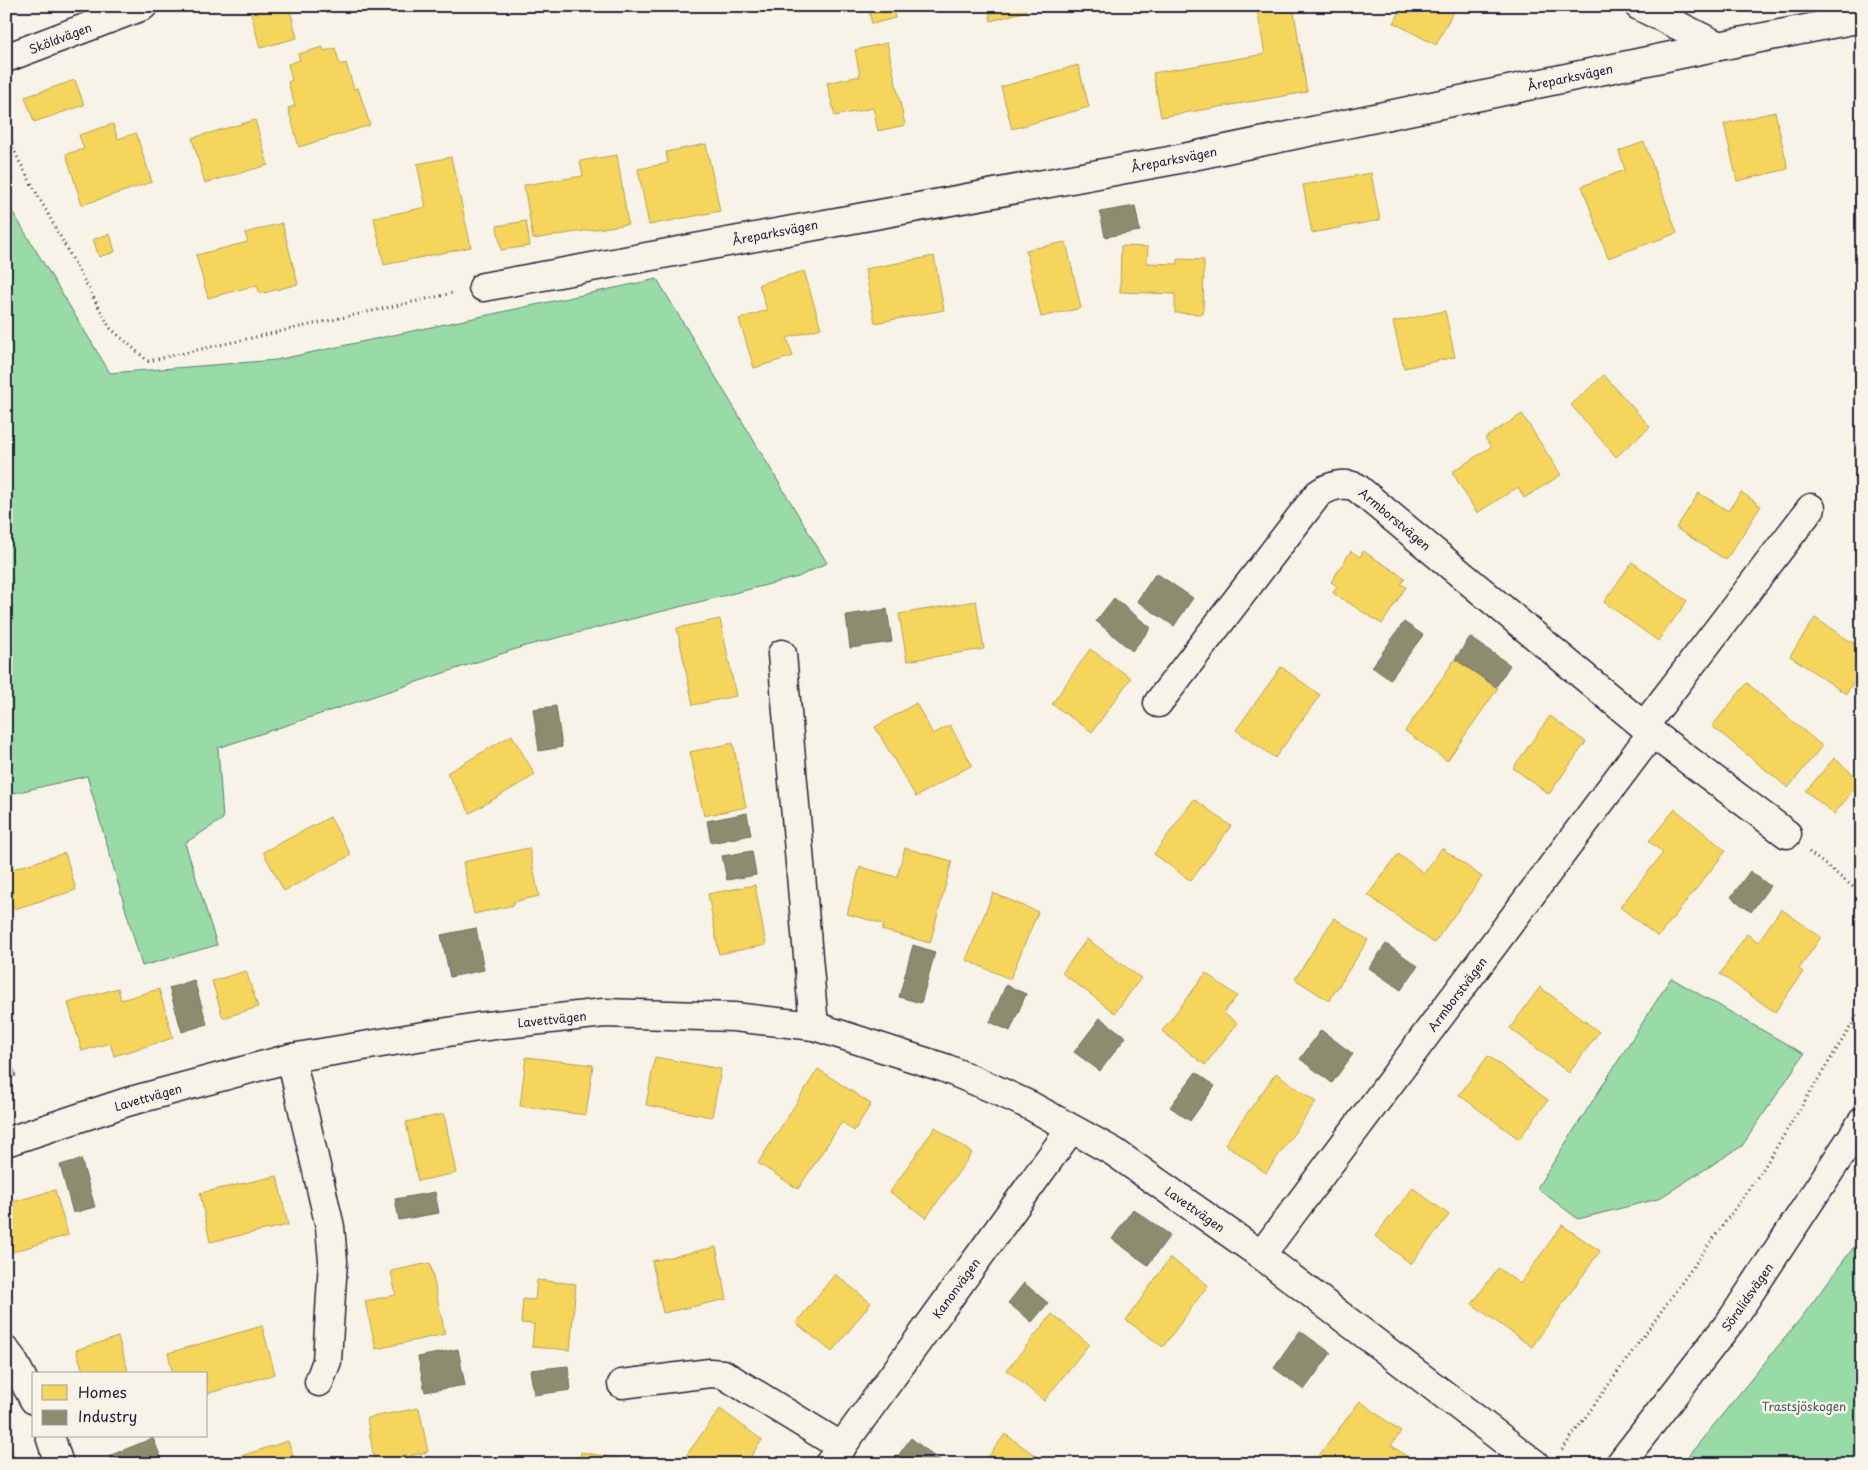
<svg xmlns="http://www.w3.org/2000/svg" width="1868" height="1470" font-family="'Playpen Sans',sans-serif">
	<rect width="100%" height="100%" fill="#f7f3e8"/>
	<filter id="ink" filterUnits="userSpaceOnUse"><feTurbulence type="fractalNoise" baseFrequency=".02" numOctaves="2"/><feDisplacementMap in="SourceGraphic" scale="10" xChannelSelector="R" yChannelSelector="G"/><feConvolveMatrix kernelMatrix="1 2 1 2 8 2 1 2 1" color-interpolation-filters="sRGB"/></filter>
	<g filter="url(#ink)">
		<g fill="#98dba7" stroke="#5d7e71">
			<polygon points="6,201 110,373 276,360 657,279 827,563 798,577 525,646 218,748 223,819 185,843 217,945 142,966 87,776 6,795"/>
			<polygon points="1671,978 1804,1054 1742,1146 1658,1199 1578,1219 1537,1188"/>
			<polygon points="1862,1236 1862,1464 1682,1464 1801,1318"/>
		</g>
		<g fill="#f6d55c" stroke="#b69f52">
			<polygon points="277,6 289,6 297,38 260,48 251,13"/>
			<polygon points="868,6 893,6 895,18 872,24"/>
			<polygon points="988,6 1024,6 1026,11 991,21"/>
			<polygon points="1275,6 1293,6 1307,92 1161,117 1153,73 1265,54 1257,9"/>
			<polygon points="1403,6 1446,6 1454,10 1436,45 1394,23"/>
			<polygon points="887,43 905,125 878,131 873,108 835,116 827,83 860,76 855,50"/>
			<polygon points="323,47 324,51 335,48 340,65 346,63 354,89 358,88 370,125 299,147 288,108 295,106 288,82 292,80 288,64 300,60 298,54"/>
			<polygon points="1078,65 1089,107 1012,129 1001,87"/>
			<polygon points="75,80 84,105 34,122 25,97"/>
			<polygon points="1775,112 1788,169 1737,181 1724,124"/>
			<polygon points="255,120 268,165 205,183 192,138"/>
			<polygon points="113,124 118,139 136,133 152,182 82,205 66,154 84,149 79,135"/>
			<polygon points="1644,142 1677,233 1608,258 1582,186 1625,170 1619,151"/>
			<polygon points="706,144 720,211 649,225 638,169 668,163 666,152"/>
			<polygon points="617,155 628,224 533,239 524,185 583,176 580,161"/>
			<polygon points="451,157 471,247 384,265 374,218 426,207 417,164"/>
			<polygon points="1371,173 1380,220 1312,233 1303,185"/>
			<polygon points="526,221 530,246 501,250 497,226"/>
			<polygon points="282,223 298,284 260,294 257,285 208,298 196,255 248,242 245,233"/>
			<polygon points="110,234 115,252 99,257 93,239"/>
			<polygon points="1066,242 1081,308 1041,317 1026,250"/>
			<polygon points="1121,246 1148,247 1147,263 1178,264 1178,259 1204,260 1203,314 1175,313 1175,294 1120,292"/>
			<polygon points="934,256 944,310 875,323 865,269"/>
			<polygon points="804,271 821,328 787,338 793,356 754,368 739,319 767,310 759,284"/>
			<polygon points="1445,311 1455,357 1404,368 1393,322"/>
			<polygon points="1604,375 1650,427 1616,457 1571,405"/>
			<polygon points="1522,414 1561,475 1524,498 1518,487 1477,513 1452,472 1491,447 1485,438"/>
			<polygon points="1741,492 1761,506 1726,560 1676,528 1699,493 1728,511"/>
			<polygon points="1351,551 1360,557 1363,551 1405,578 1401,584 1406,587 1382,624 1333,593 1337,586 1331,582"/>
			<polygon points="1632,562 1687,601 1658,641 1604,602"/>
			<polygon points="976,601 984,649 907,661 899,614"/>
			<polygon points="1815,618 1862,649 1862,670 1846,694 1790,656"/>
			<polygon points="720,619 736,696 693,705 677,628"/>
			<polygon points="1090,649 1131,678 1092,732 1052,704"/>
			<polygon points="1455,659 1498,688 1447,761 1405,731"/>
			<polygon points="1281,667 1320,695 1275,758 1236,730"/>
			<polygon points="1747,683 1822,746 1788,788 1712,726"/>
			<polygon points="916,703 933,734 950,725 972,765 916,797 875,727"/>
			<polygon points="1550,716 1586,742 1549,794 1513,768"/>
			<polygon points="512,735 535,775 470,813 447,773"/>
			<polygon points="733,743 746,807 704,816 690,752"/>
			<polygon points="1834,758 1861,781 1834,814 1806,791"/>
			<polygon points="1194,799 1231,826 1191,881 1154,854"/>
			<polygon points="1675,809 1726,851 1658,937 1620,907 1663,853 1649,841"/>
			<polygon points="330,817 351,855 284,891 263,852"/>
			<polygon points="529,848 539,896 513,902 514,905 474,914 463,862"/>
			<polygon points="905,848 952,861 930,943 882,930 884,924 847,914 860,867 897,877"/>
			<polygon points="1442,848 1482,877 1434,943 1368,895 1398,854 1424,873"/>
			<polygon points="65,853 76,890 14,909 6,884 6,871"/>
			<polygon points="755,885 766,945 719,954 708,894"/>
			<polygon points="993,893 1038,912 1010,979 966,960"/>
			<polygon points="1781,909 1821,937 1799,969 1803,972 1775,1012 1720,974 1747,934 1758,942"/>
			<polygon points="1334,918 1368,940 1329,1001 1295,979"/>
			<polygon points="1087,939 1141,978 1115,1013 1062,973"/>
			<polygon points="246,971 258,1007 223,1018 212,981"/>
			<polygon points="1206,973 1237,996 1223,1013 1237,1023 1205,1065 1162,1031"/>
			<polygon points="1540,987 1599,1032 1569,1073 1510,1028"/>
			<polygon points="118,988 121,1000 159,989 173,1038 114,1056 110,1043 82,1051 68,1003"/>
			<polygon points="1488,1056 1548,1100 1519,1139 1459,1095"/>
			<polygon points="526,1057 593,1065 586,1115 520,1106"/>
			<polygon points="655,1057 721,1069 712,1117 646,1105"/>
			<polygon points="818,1069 871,1104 854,1131 842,1122 798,1189 758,1163"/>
			<polygon points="1276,1073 1316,1102 1266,1173 1225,1144"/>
			<polygon points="444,1114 456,1173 418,1181 406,1122"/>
			<polygon points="935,1127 972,1153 926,1218 890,1192"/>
			<polygon points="277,1176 288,1225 210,1242 200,1193"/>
			<polygon points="1413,1188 1449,1215 1411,1264 1375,1236"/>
			<polygon points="55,1190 68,1235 6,1254 6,1204"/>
			<polygon points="1562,1225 1600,1251 1532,1347 1472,1304 1498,1268 1520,1284"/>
			<polygon points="716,1247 727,1299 663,1313 652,1261"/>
			<polygon points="1170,1258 1208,1285 1163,1347 1126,1320"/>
			<polygon points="430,1263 445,1334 376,1349 365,1301 396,1295 391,1271"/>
			<polygon points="835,1274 871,1303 832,1352 796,1323"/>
			<polygon points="537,1280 576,1284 570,1350 532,1347 534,1324 521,1323 523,1299 535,1300"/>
			<polygon points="1052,1314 1089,1344 1044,1401 1007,1370"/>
			<polygon points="262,1326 275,1374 206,1394 206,1374 173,1374 168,1353"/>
			<polygon points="118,1337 129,1374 84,1374 76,1350"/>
			<polygon points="1360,1401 1401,1432 1391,1445 1417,1464 1327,1464 1318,1457"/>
			<polygon points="419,1408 428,1452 412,1455 413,1464 375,1464 367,1418"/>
			<polygon points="720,1409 762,1440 749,1459 755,1464 680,1464"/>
			<polygon points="1005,1434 1043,1461 1041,1464 983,1464"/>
			<polygon points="6,1438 17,1464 6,1464"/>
			<polygon points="288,1441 296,1464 229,1464 228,1460"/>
			<polygon points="581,1452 626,1460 625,1464 579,1464"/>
		</g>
		<g fill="#8c8c6e" stroke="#6c6c5f">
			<polygon points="1135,206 1140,231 1105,237 1100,212"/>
			<polygon points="1156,573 1193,598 1174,626 1137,601"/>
			<polygon points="1114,598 1151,628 1132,651 1096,621"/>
			<polygon points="887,609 892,642 850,648 846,615"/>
			<polygon points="1404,622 1423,635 1390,680 1372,667"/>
			<polygon points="1470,637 1510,665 1496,687 1455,659"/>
			<polygon points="556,706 562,747 539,751 533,709"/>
			<polygon points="747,813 751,835 711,843 707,821"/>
			<polygon points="752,851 756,875 727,880 722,856"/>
			<polygon points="1750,871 1770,886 1751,912 1731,897"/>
			<polygon points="476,928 484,970 450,977 441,935"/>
			<polygon points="1386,944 1418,966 1401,990 1369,968"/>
			<polygon points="913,945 935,952 921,1003 899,997"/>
			<polygon points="194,980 207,1024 182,1032 169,988"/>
			<polygon points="1006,985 1026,994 1010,1031 990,1022"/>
			<polygon points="1100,1018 1126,1037 1100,1071 1074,1052"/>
			<polygon points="1321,1030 1353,1054 1332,1083 1300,1059"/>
			<polygon points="6,1045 16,1076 6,1079"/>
			<polygon points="1196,1072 1215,1086 1190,1121 1170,1107"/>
			<polygon points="81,1159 95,1207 73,1213 60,1165"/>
			<polygon points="435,1192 439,1213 399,1220 395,1199"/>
			<polygon points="1133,1209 1170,1235 1148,1265 1112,1239"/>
			<polygon points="1024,1283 1048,1303 1032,1322 1008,1303"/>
			<polygon points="1300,1331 1331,1353 1304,1390 1274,1368"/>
			<polygon points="458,1349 465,1385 425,1392 418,1357"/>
			<polygon points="568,1366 571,1390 534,1395 530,1370"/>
			<polygon points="153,1438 162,1460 153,1464 112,1464 109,1456"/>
			<polygon points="911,1438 941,1462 940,1464 892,1464"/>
		</g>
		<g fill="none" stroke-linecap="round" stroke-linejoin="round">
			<g stroke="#22223b" stroke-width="31">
				<g id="street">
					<polyline points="1639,6 1719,46"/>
					<polyline points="6,58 143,6"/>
					<polyline points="483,287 1169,161 1719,46 1862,18"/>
					<polyline points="782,654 814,1026"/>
					<path d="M1158,703L1318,494C1329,486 1343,482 1356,487L1652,733L1261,1255"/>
					<polyline points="1644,726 1811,508"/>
					<polyline points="1652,733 1787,834"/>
					<polyline points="6,1142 127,1102 291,1058"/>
					<polyline points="6,1351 12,1359 34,1400"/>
					<polyline points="319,1382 327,1361 333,1261 330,1227 291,1058 478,1027 604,1013 734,1017 814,1026 898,1053 945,1068 992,1088 1031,1106 1114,1152 1261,1255 1535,1464"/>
					<polyline points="622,1384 710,1373 723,1374 842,1447"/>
					<polyline points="50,1436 59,1464"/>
					<polyline points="829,1464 1071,1129"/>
				</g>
			</g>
			<g stroke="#22223b" stroke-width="31">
				<polyline id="secondary" points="1620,1464 1733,1318 1862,1122"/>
			</g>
			<g stroke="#22223b" stroke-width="3" stroke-dasharray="1 4" stroke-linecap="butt">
				<polyline points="6,129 18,159 110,328 148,361 453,293"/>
				<polyline points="1809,852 1862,894"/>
				<polyline points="1562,1450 1763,1169 1862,1008"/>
			</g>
			<use href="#street" stroke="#f7f3e8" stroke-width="28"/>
			<use href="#secondary" stroke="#f7f3e8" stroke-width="28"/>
		</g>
	</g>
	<g text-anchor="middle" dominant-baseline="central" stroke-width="5" stroke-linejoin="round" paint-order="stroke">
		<g font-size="12" fill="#22223b" stroke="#f7f3e8">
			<text transform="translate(60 38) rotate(-21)">Sköldvägen</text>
			<text transform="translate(1570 77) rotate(-12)">Åreparksvägen</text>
			<text transform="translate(1174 159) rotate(-11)">Åreparksvägen</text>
			<text transform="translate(775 232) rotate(-11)">Åreparksvägen</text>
			<text transform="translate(1395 519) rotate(40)">Armborstvägen</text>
			<text transform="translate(1457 994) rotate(-53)">Armborstvägen</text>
			<text transform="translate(552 1019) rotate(-6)">Lavettvägen</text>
			<text transform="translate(148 1097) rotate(-16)">Lavettvägen</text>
			<text transform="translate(1195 1209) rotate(35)">Lavettvägen</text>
			<text transform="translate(956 1288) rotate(-54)">Kanonvägen</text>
			<text transform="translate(1747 1297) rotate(-55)">Söralidsvägen</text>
		</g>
		<g font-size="12" fill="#455a5b" stroke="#f7f3e8">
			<text x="1804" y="1406">Trastsjöskogen</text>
		</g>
	</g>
	<rect width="1868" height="1470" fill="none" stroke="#f7f3e8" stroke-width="25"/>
	<rect x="12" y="12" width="1843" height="1445" fill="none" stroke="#22223b" stroke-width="2" filter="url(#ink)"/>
	<rect x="32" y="1372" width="175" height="65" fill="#f7f3e8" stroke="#a29fa3"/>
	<rect x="42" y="1385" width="25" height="15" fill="#f6d55c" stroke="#a29fa3"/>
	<text x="78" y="1398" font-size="15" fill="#22223b">Homes</text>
	<rect x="42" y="1410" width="25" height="15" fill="#8c8c6e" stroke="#a29fa3"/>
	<text x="78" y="1422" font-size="15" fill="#22223b">Industry</text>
</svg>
